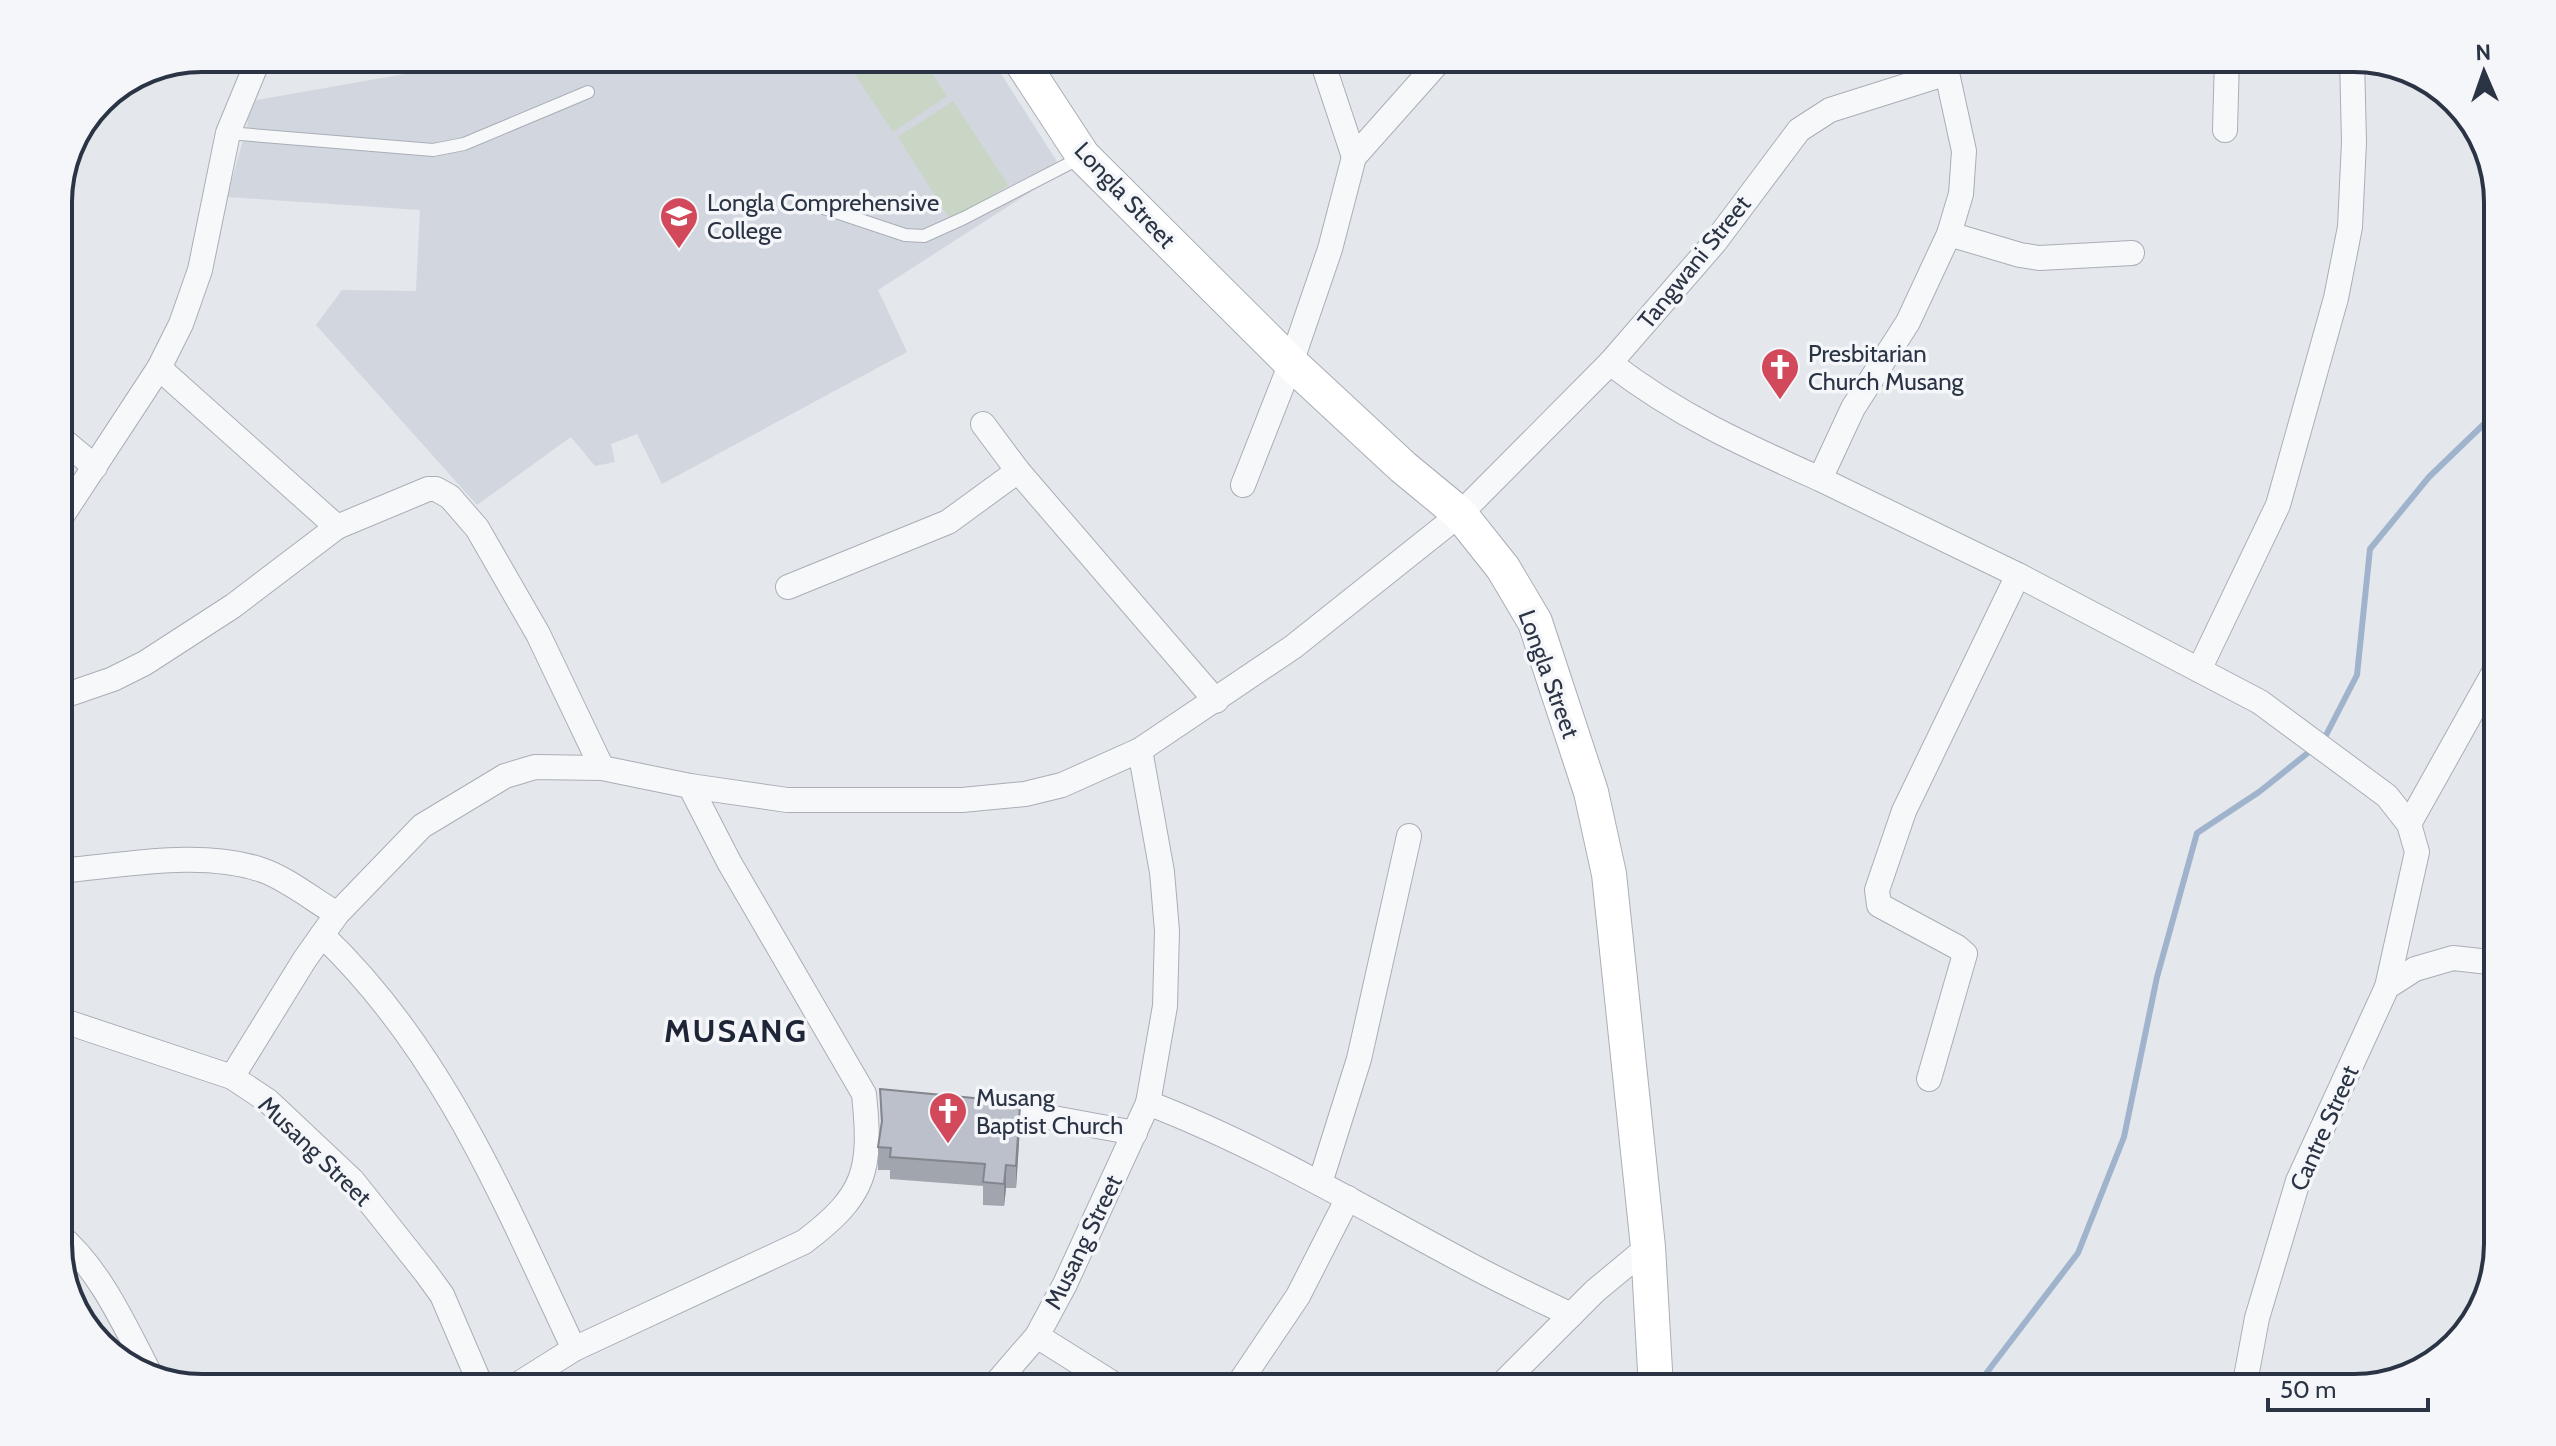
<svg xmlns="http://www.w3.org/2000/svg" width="2556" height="1446" font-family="Cabin,sans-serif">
	<rect width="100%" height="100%" fill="#e4e7ec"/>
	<polygon fill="#d2d6de" points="496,58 584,58 591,69 608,58 991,58 1063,171 878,290 907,352 662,484 637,434 611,444 615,462 595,466 571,437 477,505 316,325 342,290 416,291 420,210 227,197 248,123 246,102"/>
	<g fill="#c9d6c5">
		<polygon points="844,58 922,58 947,96 893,132"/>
		<polygon points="953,101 1008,185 952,222 898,137"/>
	</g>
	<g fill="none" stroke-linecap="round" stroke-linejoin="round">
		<g stroke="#9fb4cc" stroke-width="6">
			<polyline points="2323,741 2357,675 2370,549 2429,477 2485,423 2498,388"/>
			<polyline points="1975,1388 2078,1253 2124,1137 2157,977 2197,833 2259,792 2314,748"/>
		</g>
		<g stroke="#a9aeb7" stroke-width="14">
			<g id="lane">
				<polyline points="228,133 433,150 464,144 588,92"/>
				<polyline points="818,206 905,235 924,236 964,218 1080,158"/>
			</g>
		</g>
		<g stroke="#a9aeb7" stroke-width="26">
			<g id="street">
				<polyline points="1321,58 1354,157"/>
				<polyline points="2225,130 2227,58"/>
				<polyline points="1949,234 2020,255 2039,258 2132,253"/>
				<path d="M1610,363C1677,415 1744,445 1820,479L1853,408L1908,322L1949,234L1961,194L1964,151L1947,73"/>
				<polyline points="159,368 337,527"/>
				<polyline points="983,424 1018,471 1216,701"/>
				<polyline points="58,436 95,467"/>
				<polyline points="1820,479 2018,575 2260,702 2387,796 2409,824 2417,852 2387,987"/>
				<polyline points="1243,485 1291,363 1330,249 1354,157 1442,58"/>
				<polyline points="58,522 159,368 181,324 200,270 228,133 259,58"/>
				<polyline points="788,587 948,522 1018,471"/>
				<polyline points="2199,670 2278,505 2336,298 2350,227 2354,142 2352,58"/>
				<polyline points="58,698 113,679 145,663 233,606 337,527 428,489 436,489 450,497 477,528 538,634 602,768"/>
				<polyline points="2409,824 2498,665"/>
				<path d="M58,871C122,866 200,849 262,870C286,878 315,901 337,914"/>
				<path d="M322,935C443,1050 504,1201 574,1349"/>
				<polyline points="58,1019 232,1077 268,1101 353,1181 426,1273 442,1295 482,1388"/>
				<polyline points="232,1077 305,959 337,914 422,826 505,776 535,767 602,768 690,786 787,800 962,800 1025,794 1062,785 1140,750 1293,647 1460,514 1610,363 1715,242 1799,130 1830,110 1947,73 1949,58"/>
				<polyline points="1929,1079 1965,954 1957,947 1879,905 1877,890 1904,811 2018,575"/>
				<path d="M1148,1103C1257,1145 1358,1205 1461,1260C1497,1280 1534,1297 1571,1315"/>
				<polyline points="988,1106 1135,1133"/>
				<polyline points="1320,1183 1359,1059 1409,836"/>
				<path d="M58,1234C100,1269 125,1326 150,1374"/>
				<polyline points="1037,1336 1120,1388"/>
				<path d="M512,1388L574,1349L804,1242C866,1195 872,1171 864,1094L729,862L690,786"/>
				<polyline points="992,1388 1037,1336 1065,1284 1148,1103 1165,1006 1167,931 1162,872 1140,750"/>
				<polyline points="1236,1388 1298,1296 1348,1198"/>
				<polyline points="1498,1388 1595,1291 1648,1247"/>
				<polyline points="2244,1388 2257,1318 2298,1181 2387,987 2415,969 2453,958 2498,963"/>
			</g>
		</g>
		<g stroke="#a9aeb7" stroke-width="36">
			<polyline id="secondary" points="1019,58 1083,156 1291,363 1403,467 1460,514 1503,568 1535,622 1591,792 1609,874 1648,1247 1656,1388"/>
		</g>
		<use href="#lane" stroke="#f7f8fa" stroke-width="12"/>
		<use href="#street" stroke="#f7f8fa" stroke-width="24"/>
		<use href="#secondary" stroke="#fff" stroke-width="34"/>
	</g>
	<polygon fill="#a1a5ae" points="880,1089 1020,1127 1016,1188 1006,1188 1004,1206 983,1205 983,1186 890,1179 890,1170 878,1170 878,1147 881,1126"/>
	<g fill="#83868d">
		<polygon points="1020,1105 1020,1127 1016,1188 1016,1166"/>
		<polygon points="1006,1165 1006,1188 1004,1206 1004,1184"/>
	</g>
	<polygon fill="#bbc0ca" stroke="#83868d" stroke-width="2" points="880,1089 984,1099 1020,1105 1016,1166 1006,1165 1004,1184 983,1182 985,1164 890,1157 891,1148 878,1147 882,1121"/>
	<defs>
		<g id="school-pin" transform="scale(2)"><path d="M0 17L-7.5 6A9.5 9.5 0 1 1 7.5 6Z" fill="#d1495b" stroke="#f4f6f9"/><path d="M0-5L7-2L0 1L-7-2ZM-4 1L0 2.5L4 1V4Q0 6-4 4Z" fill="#fff"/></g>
		<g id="church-pin" transform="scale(2)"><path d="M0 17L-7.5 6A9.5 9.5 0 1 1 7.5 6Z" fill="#d1495b" stroke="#f4f6f9"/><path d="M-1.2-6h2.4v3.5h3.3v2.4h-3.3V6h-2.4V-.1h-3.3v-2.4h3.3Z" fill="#fff"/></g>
	</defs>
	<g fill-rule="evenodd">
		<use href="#school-pin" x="679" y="216"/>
		<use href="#church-pin" x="1780" y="367"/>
		<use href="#church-pin" x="948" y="1111"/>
	</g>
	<g text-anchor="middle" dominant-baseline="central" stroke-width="7" stroke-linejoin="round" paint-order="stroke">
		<g font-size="24" fill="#2b3445" stroke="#f4f6f9">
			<text transform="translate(1125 195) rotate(47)">Longla Street</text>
			<text transform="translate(1694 262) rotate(-51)">Tangwani Street</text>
			<text transform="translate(1549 674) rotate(70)">Longla Street</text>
			<text transform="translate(2324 1128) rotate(-66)">Cantre Street</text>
			<text transform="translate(315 1151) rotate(44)">Musang Street</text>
			<text transform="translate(1083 1242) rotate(-64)">Musang Street</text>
		</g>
		<g font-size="24" fill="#2b3445" stroke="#f4f6f9" text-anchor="start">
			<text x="707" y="202">Longla Comprehensive<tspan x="707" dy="28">College</tspan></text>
			<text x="1808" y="353">Presbitarian<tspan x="1808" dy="28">Church Musang</tspan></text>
			<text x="976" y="1097">Musang<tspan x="976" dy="28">Baptist Church</tspan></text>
		</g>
		<g font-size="32" font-weight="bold" letter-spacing="2" fill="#1d2536" stroke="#f4f6f9">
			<text x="736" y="1030">MUSANG</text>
		</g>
	</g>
	<path d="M0 0H2556V1446H0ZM202 72H2354A130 130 0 0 1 2484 202V1244A130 130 0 0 1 2354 1374H202A130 130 0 0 1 72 1244V202A130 130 0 0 1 202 72Z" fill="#f4f6f9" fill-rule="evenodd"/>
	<path fill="none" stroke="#2b3445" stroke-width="4" d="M202 72H2354A130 130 0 0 1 2484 202V1244A130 130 0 0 1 2354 1374H202A130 130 0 0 1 72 1244V202A130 130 0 0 1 202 72Z"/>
	<g transform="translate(2484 72) rotate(358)" stroke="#f4f6f9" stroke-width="6" paint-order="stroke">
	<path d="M0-6L14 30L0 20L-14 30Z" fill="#2b3445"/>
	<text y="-12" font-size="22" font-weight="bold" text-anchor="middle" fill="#2b3445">N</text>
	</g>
	<path d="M2268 1398v12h160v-12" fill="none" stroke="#2b3445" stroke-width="4"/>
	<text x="2280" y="1398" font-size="24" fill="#2b3445" stroke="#f4f6f9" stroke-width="6" paint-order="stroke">50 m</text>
</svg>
